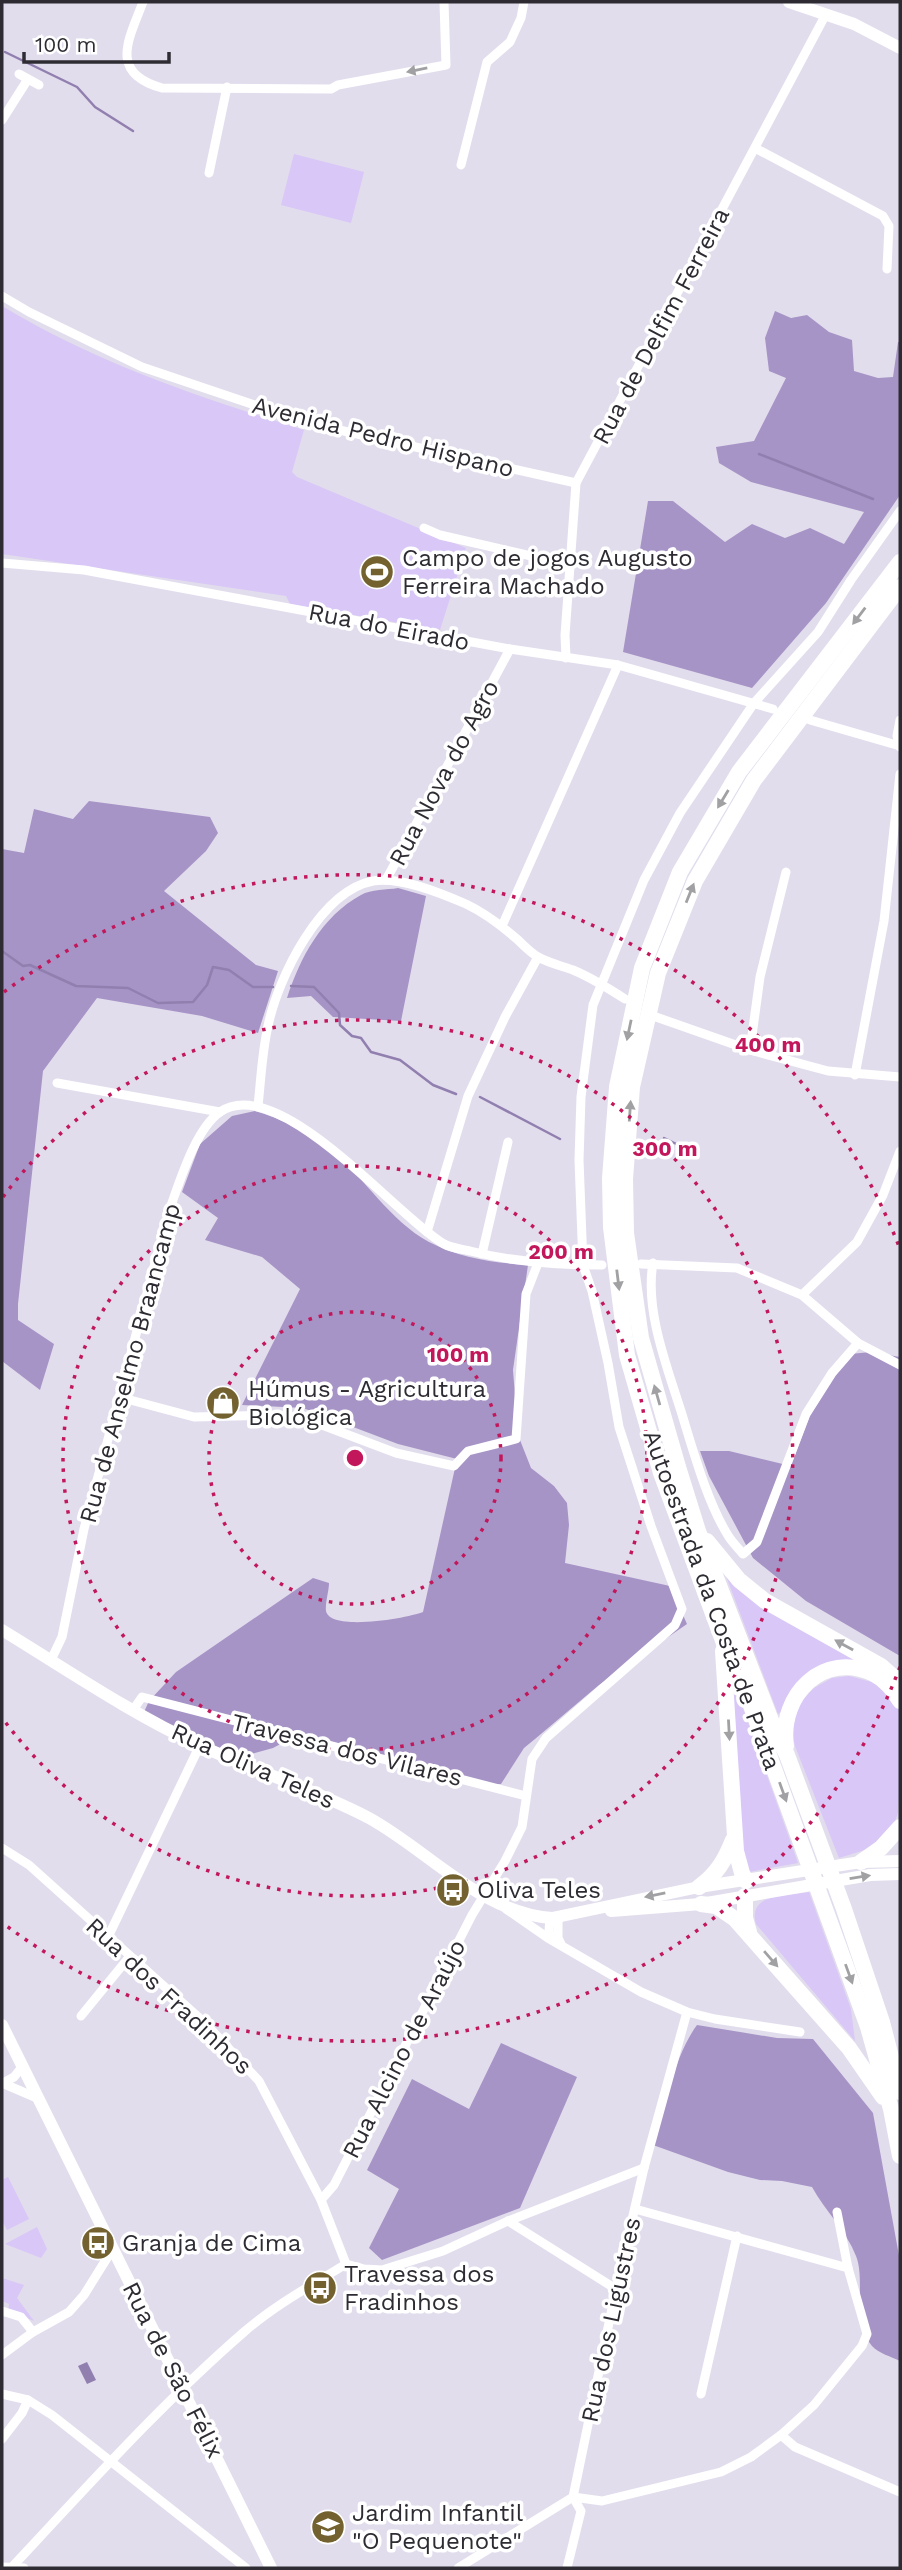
<svg xmlns="http://www.w3.org/2000/svg" width="902" height="2570" font-family="'Work Sans',sans-serif">
	<rect width="100%" height="100%" fill="#e2dded"/>
	<g fill="#d8c7f7">
		<polygon points="294,154 364,172 351,223 281,205"/>
		<path d="M2,306C96,363 199,397 304,430L292,472L297,477L466,548L440,630L290,604L286,596L2,554Z"/>
		<polygon points="723,1568 875,1669 843,1663 778,1714"/>
		<polygon points="849,1676 879,1684 899,1709 900,1782 898,1813 894,1824 871,1848 839,1858 795,1746 791,1729 800,1703 814,1688 832,1678"/>
		<polygon points="738,1694 798,1863 749,1872 743,1861 731,1695"/>
		<path d="M809,1892L851,2009L855,2041L756,1924C747,1893 787,1896 809,1892Z"/>
		<polygon points="8,2177 29,2219 7,2230 2,2220 2,2180"/>
		<polygon points="37,2227 47,2249 41,2258 5,2244"/>
		<polygon points="2,2278 24,2285 17,2298 34,2321 8,2310 9,2304 2,2301"/>
	</g>
	<g fill="#a694c6">
		<polygon points="775,311 791,318 807,315 829,332 852,340 854,371 878,378 893,377 898,342 900,342 900,495 826,603 752,688 623,652 648,501 673,501 725,542 752,524 785,538 810,528 844,544 864,512 751,482 719,463 716,447 754,441 786,378 769,371 765,338"/>
		<polygon points="89,801 210,817 218,833 206,851 164,891 256,965 278,971 258,1033 202,1016 97,998 43,1071 18,1304 18,1320 54,1344 40,1390 2,1361 2,849 24,853 34,809 73,819"/>
		<path d="M398,888L426,896L401,1021L333,1017L311,996L287,998C300,958 322,916 361,895C371,889 387,890 398,888Z"/>
		<path d="M255,1111C282,1119 310,1133 331,1150C365,1178 390,1221 429,1242C460,1258 494,1263 528,1265L513,1370L518,1435L531,1468L554,1486L567,1503L569,1525L565,1563L670,1586L687,1624L599,1685L535,1739L524,1748L501,1784L483,1785L306,1741H286L273,1748L251,1754L246,1761L144,1712L149,1701L176,1672L313,1578L329,1583C329,1591 325,1603 326,1611C330,1632 408,1618 423,1612L457,1459L398,1444L303,1408L242,1405L300,1289L262,1257L205,1240L218,1218L182,1192L200,1144L232,1116Z"/>
		<polygon points="871,1352 900,1357 900,1656 806,1601 753,1558 709,1476 700,1451 729,1451 791,1466 812,1410 850,1354"/>
		<path d="M697,2025L777,2038L813,2039L873,2113L900,2261V2361C892,2357 878,2353 872,2346C851,2323 866,2281 856,2256C846,2230 825,2211 812,2187L782,2181L760,2180L728,2172L653,2145C663,2109 675,2055 697,2025Z"/>
		<polygon points="501,2043 577,2077 520,2208 382,2260 369,2248 399,2189 367,2170 412,2079 469,2109"/>
	</g>
	<polygon fill="#907faf" points="87,2362 96,2380 87,2384 78,2366"/>
	<g fill="none" stroke-linecap="round" stroke-linejoin="round">
		<g stroke="#907faf" stroke-width="2.5">
			<polyline points="5,52 77,87 95,107 133,131"/>
			<polyline points="759,454 873,499"/>
			<polyline points="2,951 23,966 30,965 76,986 128,988 158,1003 193,1002 207,985 213,967 229,970 253,987 273,987"/>
			<polyline points="291,986 314,987 339,1013 340,1025 352,1036 361,1038 371,1052 400,1060 433,1085 456,1094"/>
			<polyline points="480,1097 560,1139"/>
			<polyline points="664,1138 697,1154"/>
		</g>
		<g stroke="#fff" stroke-width="9">
			<path d="M143,2C128,41 109,73 162,88L331,89L338,85L446,65L444,2"/>
			<polyline points="19,74 39,85"/>
			<polyline points="2,120 28,79"/>
			<polyline points="755,148 883,216 889,226 887,269"/>
			<polyline points="461,165 487,62 510,42 521,18 524,2"/>
			<polyline points="209,173 227,87"/>
			<polyline points="2,296 29,312 142,367 308,423 576,483"/>
			<polyline points="424,528 440,535 570,565"/>
			<polyline points="2,563 84,570 510,649 618,665 773,709"/>
			<polyline points="566,658 565,635 576,483 826,14"/>
			<polyline points="810,720 900,746"/>
			<polyline points="900,720 897,736 900,747"/>
			<polyline points="386,880 510,649"/>
			<polyline points="502,926 618,665"/>
			<polyline points="656,1017 750,1050 828,1071 900,1077"/>
			<polyline points="750,1050 760,977 786,872"/>
			<polyline points="855,1075 884,921 900,774"/>
			<polyline points="57,1083 220,1112"/>
			<path d="M258,1106C261,1079 262,1052 268,1026C278,978 320,891 373,881C400,876 441,893 466,904C485,913 502,926 518,940C524,946 531,953 538,957C549,963 562,966 573,970C592,978 608,988 625,999"/>
			<polyline points="427,1232 468,1096 505,1017 538,957"/>
			<polyline points="482,1254 508,1142"/>
			<path d="M653,1263C644,1313 670,1374 684,1421C695,1457 709,1506 729,1537C733,1543 738,1548 743,1554L757,1542L806,1414L832,1373L858,1343"/>
			<polyline points="641,1264 737,1268 802,1295 858,1343 900,1365"/>
			<polyline points="802,1295 857,1242 883,1195 900,1151"/>
			<polyline points="119,1397 194,1417 276,1415 314,1422 396,1453 454,1466 468,1451 516,1439 526,1294 538,1263"/>
			<path d="M51,1660L62,1637L84,1529L169,1211C179,1184 195,1129 220,1112C279,1072 396,1216 444,1244C451,1248 461,1249 470,1251C513,1262 558,1265 602,1265"/>
			<polyline points="133,1710 142,1697 526,1796"/>
			<polyline points="2,1848 29,1865 205,2023 259,2081 321,2200 346,2264"/>
			<polyline points="506,1909 548,1938 641,1992 687,2012 715,2019 800,2032"/>
			<polyline points="550,1917 549,1931 552,1940"/>
			<polyline points="558,1917 558,1938 561,1944"/>
			<polyline points="108,1937 200,1745"/>
			<polyline points="81,2016 130,1956"/>
			<polyline points="2,2083 37,2098"/>
			<polyline points="3,2083 14,2077 22,2067"/>
			<polyline points="321,2200 334,2185 472,1915 505,1861 522,1827 532,1759 546,1738 675,1625 682,1609 651,1526 619,1427 608,1363 592,1291 583,1265 579,1160 581,1097 593,1005 644,880 680,813 754,703 818,632 851,580 900,511"/>
			<polyline points="635,2209 848,2268"/>
			<polyline points="508,2221 616,2289"/>
			<polyline points="346,2264 364,2269 382,2270 443,2251 508,2221 644,2168"/>
			<polyline points="2,2311 21,2317 33,2332"/>
			<polyline points="2,2355 33,2332 69,2312 84,2295 112,2250"/>
			<polyline points="2,2394 28,2400 52,2415 246,2568"/>
			<polyline points="701,2394 737,2236"/>
			<polyline points="781,2435 795,2447 900,2492"/>
			<polyline points="2,2439 22,2413 28,2400"/>
			<polyline points="573,2497 602,2501 721,2472 751,2457 781,2435 814,2405 862,2346 867,2334 848,2268 837,2212"/>
			<polyline points="2,2567 24,2568"/>
			<path d="M12,2567C87,2487 161,2404 244,2332C275,2305 312,2285 346,2264"/>
			<polyline points="458,2568 573,2497 616,2289 644,2168 687,2012"/>
			<polyline points="567,2568 581,2511 573,2497"/>
		</g>
		<g stroke="#fff" stroke-width="12">
			<polyline points="789,2 854,24 900,48"/>
			<path d="M2,1630C66,1669 130,1713 199,1745C254,1771 314,1789 369,1818C429,1851 481,1913 552,1918L699,1887L861,1862L900,1861"/>
			<polyline points="611,1911 701,1904 870,1875 900,1874"/>
			<polyline points="2,2025 271,2568"/>
		</g>
		<g stroke="#fff" stroke-width="16">
			<polyline points="900,562 739,772 680,872 642,968 617,1087 610,1178 611,1227 627,1355 661,1473 722,1638 741,1678 868,2027 891,2109 900,2156"/>
			<polyline points="900,587 754,780 695,881 658,973 632,1087 625,1179 626,1233 641,1338 678,1467 698,1531 772,1723 787,1755 844,1909 882,2022 900,2092"/>
			<polyline points="707,1541 739,1580 765,1601 881,1666 900,1683"/>
			<polyline points="723,1651 736,1851 742,1873 746,1881"/>
			<path d="M786,1746C779,1695 823,1650 874,1674C886,1680 893,1690 900,1701"/>
			<polyline points="861,1862 881,1848 900,1827"/>
			<path d="M699,1887C717,1874 725,1860 733,1840"/>
			<polyline points="745,1896 745,1918 749,1932"/>
			<polyline points="701,1904 716,1906 735,1919 849,2048 883,2097"/>
		</g>
	</g>
	<defs><path id="oneway-solid" d="M-6-.8H1V-3.2L6.5 0L1 3.2V.8H-6Z" transform="scale(1.75)"/></defs>
	<g fill="#a1a0a3">
		<use href="#oneway-solid" transform="translate(417 70) rotate(169)"/>
		<use href="#oneway-solid" transform="translate(859 616) rotate(127)"/>
		<use href="#oneway-solid" transform="translate(723 799) rotate(121)"/>
		<use href="#oneway-solid" transform="translate(690 893) rotate(-68)"/>
		<use href="#oneway-solid" transform="translate(629 1030) rotate(102)"/>
		<use href="#oneway-solid" transform="translate(630 1111) rotate(-86)"/>
		<use href="#oneway-solid" transform="translate(618 1280) rotate(83)"/>
		<use href="#oneway-solid" transform="translate(657 1395) rotate(-106)"/>
		<use href="#oneway-solid" transform="translate(844 1645) rotate(-151)"/>
		<use href="#oneway-solid" transform="translate(729 1730) rotate(87)"/>
		<use href="#oneway-solid" transform="translate(783 1792) rotate(70)"/>
		<use href="#oneway-solid" transform="translate(860 1877) rotate(-9)"/>
		<use href="#oneway-solid" transform="translate(655 1895) rotate(169)"/>
		<use href="#oneway-solid" transform="translate(771 1959) rotate(49)"/>
		<use href="#oneway-solid" transform="translate(849 1974) rotate(70)"/>
	</g>
	<g fill="none" stroke="#c2185b" stroke-width="3.5" stroke-dasharray="3.5 7">
		<circle cx="355" cy="1458" r="146"/>
		<circle cx="355" cy="1458" r="292"/>
		<path d="M3 1197A438 438 0 1 1 3 1719"/>
		<path d="M900 1667A584 584 0 0 1 4 1924M4 992A584 584 0 0 1 900 1249"/>
	</g>
	<defs>
		<g id="stadium-disc" transform="scale(1.75)"><circle r="9.5" fill="#736230" stroke="#fff"/><path d="M0-5a6.5 5 0 1 0 0 10a6.5 5 0 1 0 0-10ZM-3.5-1.8h7v3.6h-7Z" fill="#fff"/></g>
		<g id="shop-disc" transform="scale(1.75)"><circle r="9.5" fill="#736230" stroke="#fff"/><path d="M-5-2.5h2.3a2.7 3.5 0 0 1 5.4 0H5L5.5 6h-11ZM-1.5-2.5h3a1.5 2.3 0 0 0-3 0Z" fill="#fff"/></g>
		<g id="bus-disc" transform="scale(1.75)"><circle r="9.5" fill="#736230" stroke="#fff"/><path d="M-5-6H5V4H4V6H2V4H-2V6H-4V4H-5ZM-3.5-4V0h7V-4ZM-3.5 1.2v1.5H-2V1.2ZM2 1.2v1.5H3.5V1.2Z" fill="#fff"/></g>
		<g id="school-disc" transform="scale(1.75)"><circle r="9.5" fill="#736230" stroke="#fff"/><path d="M0-5L7-2L0 1L-7-2ZM-4 1L0 2.5L4 1V4Q0 6-4 4Z" fill="#fff"/></g>
	</defs>
	<g fill-rule="evenodd">
		<use href="#stadium-disc" x="377" y="572"/>
		<use href="#shop-disc" x="223" y="1403"/>
		<use href="#bus-disc" x="453" y="1890"/>
		<use href="#bus-disc" x="98" y="2243"/>
		<use href="#bus-disc" x="320" y="2288"/>
		<use href="#school-disc" x="328" y="2527"/>
	</g>
	<g text-anchor="middle" dominant-baseline="central" stroke-width="7" stroke-linejoin="round" paint-order="stroke">
		<g font-size="24" fill="#2e2c32" stroke="#fff">
			<text transform="translate(661 326) rotate(-62)">Rua de Delfim Ferreira</text>
			<text transform="translate(383 437) rotate(14)">Avenida Pedro Hispano</text>
			<text transform="translate(389 627) rotate(11)">Rua do Eirado</text>
			<text transform="translate(444 773) rotate(-62)">Rua Nova do Agro</text>
			<text transform="translate(130 1363) rotate(-75)">Rua de Anselmo Braancamp</text>
			<text transform="translate(712 1600) rotate(70)">Autoestrada da Costa de Prata</text>
			<text transform="translate(347 1750) rotate(14)">Travessa dos Vilares</text>
			<text transform="translate(253 1766) rotate(24)">Rua Oliva Teles</text>
			<text transform="translate(169 1996) rotate(43)">Rua dos Fradinhos</text>
			<text transform="translate(404 2049) rotate(-63)">Rua Alcino de Araújo</text>
			<text transform="translate(611 2320) rotate(-78)">Rua dos Ligustres</text>
			<text transform="translate(173 2370) rotate(63)">Rua de São Félix</text>
		</g>
		<g font-size="24" fill="#2e2c32" stroke="#fff" text-anchor="start">
			<text x="402" y="558">Campo de jogos Augusto<tspan x="402" dy="28">Ferreira Machado</tspan></text>
			<text x="248" y="1389">Húmus - Agricultura<tspan x="248" dy="28">Biológica</tspan></text>
			<text x="477" y="1890">Oliva Teles</text>
			<text x="122" y="2243">Granja de Cima</text>
			<text x="344" y="2274">Travessa dos<tspan x="344" dy="28">Fradinhos</tspan></text>
			<text x="352" y="2513">Jardim Infantil<tspan x="352" dy="28">"O Pequenote"</tspan></text>
		</g>
	</g>
	<circle cx="355" cy="1458" r="10" fill="#c2185b" stroke="#fff" stroke-width="3.5"/>
	<g font-size="21" text-anchor="middle" font-weight="bold" fill="#c2185b" stroke="#fff" stroke-width="7" stroke-linejoin="round" paint-order="stroke">
		<text x="768" y="1052">400 m</text>
		<text x="665" y="1156">300 m</text>
		<text x="561" y="1259">200 m</text>
		<text x="458" y="1362">100 m</text>
	</g>
	<rect width="902" height="2570" fill="none" stroke="#2e2c32" stroke-width="7"/>
	<path d="M24 52v10h145v-10" fill="none" stroke="#2e2c32" stroke-width="3.5"/>
	<text x="35" y="52" font-size="21" fill="#2e2c32" stroke="#ffffff" stroke-width="5" paint-order="stroke">100 m</text>
</svg>
